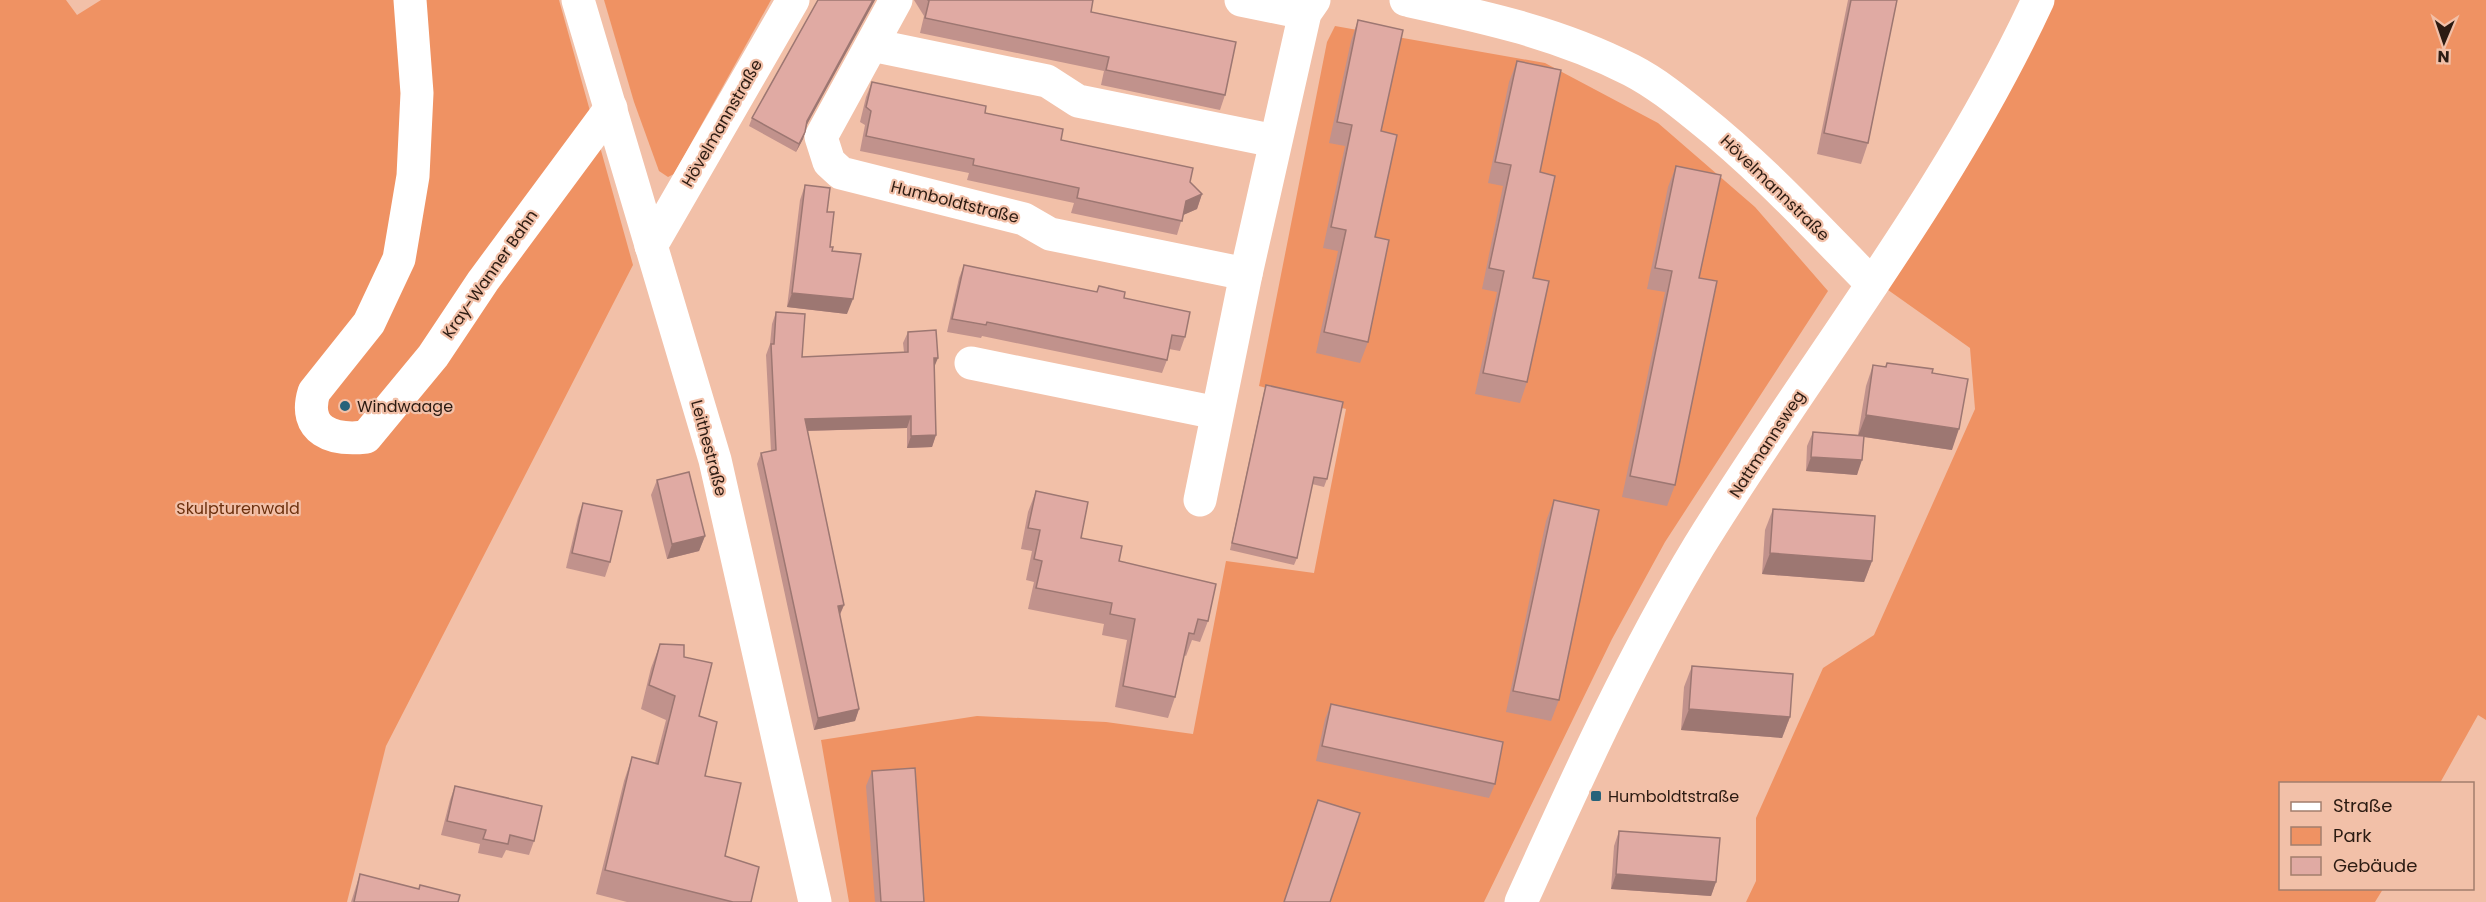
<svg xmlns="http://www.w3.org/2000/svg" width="2486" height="902" font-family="Poppins,sans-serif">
	<rect width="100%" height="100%" fill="#f2c0a8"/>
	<g fill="#ef9263">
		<polygon points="0,0 66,0 77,15 101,0 559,0 633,265 386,746 347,902 0,902"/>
		<polygon points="604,0 771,0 674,174 668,177 659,171 634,102"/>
		<polygon points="2053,0 2486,0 2486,720 2478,715 2440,783 2280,784 2280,888 2383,889 2375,902 1746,902 1756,881 1756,818 1823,668 1874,635 1975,409 1970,348 1881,285"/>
		<polygon points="1335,26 1545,63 1658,123 1755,207 1828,291 1665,542 1612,639 1484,902 849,902 821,740 977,716 1106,722 1193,734 1226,561 1314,573 1346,409 1259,386 1327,42"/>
	</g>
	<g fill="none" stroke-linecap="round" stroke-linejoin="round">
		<g stroke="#fff" stroke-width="33">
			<path d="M410,0L417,93L413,176L399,259L369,323L314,392C302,431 333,441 366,437L433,356L483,281L611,108"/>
			<polyline points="578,0 715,460 815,902"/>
			<polyline points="896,0 821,137 829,162 841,173 1024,219 1050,234 1246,274"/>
			<polyline points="1241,0 1305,13"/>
			<path d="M1406,0C1484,17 1559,33 1631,70C1656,83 1677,100 1698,117C1761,167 1816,227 1872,284"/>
			<polyline points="872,45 1047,81 1078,101 1275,141"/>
			<polyline points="651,246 793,0"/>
			<polyline points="971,363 1217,413"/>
			<polyline points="1200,500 1246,274 1305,13 1314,0"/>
			<path d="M1521,902C1576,781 1630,660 1699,546C1811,364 1948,195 2038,0"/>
		</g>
	</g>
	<g fill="#c1928c">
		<polygon points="818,0 875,0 807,124 805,132 803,139 796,152 749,126 752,118"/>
		<polygon points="914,0 1093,0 1091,12 1225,95 1220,110 1101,85 1104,71 920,33 924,16"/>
		<polygon points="1848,0 1897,0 1868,143 1861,164 1817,154"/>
		<polygon points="1358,20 1381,131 1368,342 1360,363 1316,353 1338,251 1323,248 1345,146 1329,143 1351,41"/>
		<polygon points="1517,61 1540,172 1527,382 1520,403 1475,394 1497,292 1482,289 1503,186 1488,183 1509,82"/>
		<polygon points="872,82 985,113 1061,140 1190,182 1202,194 1197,209 1183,215 1177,235 1071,213 1074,203 967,180 969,173 860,151 865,125 860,122 866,97"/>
		<polygon points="1676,166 1699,278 1675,485 1667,506 1622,497 1665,292 1647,289 1668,187"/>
		<polygon points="805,185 827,212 830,247 832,251 847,314 787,307 800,200"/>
		<polygon points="964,265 1124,298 1185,337 1180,351 1169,349 1167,360 1162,373 982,336 981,338 947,332 959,278"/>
		<polygon points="776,312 802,357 904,352 903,343 908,332 934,368 936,435 932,447 907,448 907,428 807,431 844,605 840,615 859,709 855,721 814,730 757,464 761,453 771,451 766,355 770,344 772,324"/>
		<polygon points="1887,363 1932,373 1952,450 1864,437 1857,475 1806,471 1807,446 1813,432 1858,435 1866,386 1873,365 1885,367"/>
		<polygon points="1266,385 1327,479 1324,487 1312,484 1297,558 1294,565 1230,550 1264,392"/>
		<polygon points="657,480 705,536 699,551 667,559 651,495"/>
		<polygon points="1036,491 1081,538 1119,561 1208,621 1200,642 1192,640 1186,656 1184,655 1175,697 1168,718 1115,707 1127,640 1102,635 1104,624 1028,609 1034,582 1026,580 1032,551 1021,549 1028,512"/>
		<polygon points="1554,500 1559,700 1551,721 1506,712 1546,521"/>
		<polygon points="583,503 610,562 605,577 566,568 578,517"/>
		<polygon points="1773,509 1872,561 1864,582 1762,574 1765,530"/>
		<polygon points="660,644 684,657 699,716 705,776 725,856 751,902 627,902 596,894 624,781 632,757 655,763 666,720 641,709 651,668"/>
		<polygon points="1692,666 1790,717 1782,738 1681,730 1684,687"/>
		<polygon points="1331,704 1495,784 1489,798 1316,761 1325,719"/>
		<polygon points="872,771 924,902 875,902 866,786"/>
		<polygon points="455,786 534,841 529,855 506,850 502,858 478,853 480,844 441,835 450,800"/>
		<polygon points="1619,831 1716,882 1711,896 1611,889 1614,846"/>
		<polygon points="360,874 458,902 351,902"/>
	</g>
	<g fill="#9d7772">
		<polygon points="873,0 875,0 805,128 807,121"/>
		<polygon points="805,132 803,139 796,152 799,144"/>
		<polygon points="1202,194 1197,209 1181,216 1186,201"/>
		<polygon points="792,293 853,299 847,314 787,307"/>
		<polygon points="934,358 938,358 933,370"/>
		<polygon points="1866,415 1959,429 1952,450 1858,436"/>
		<polygon points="911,416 907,428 801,431 805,419"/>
		<polygon points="936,435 932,447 907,448 911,436"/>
		<polygon points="1811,457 1862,460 1857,475 1806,471"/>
		<polygon points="705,536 699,551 667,559 672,544"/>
		<polygon points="1770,553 1872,561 1864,582 1762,574"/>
		<polygon points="844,605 839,616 838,606"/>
		<polygon points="859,709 855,721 814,730 818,718"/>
		<polygon points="1689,709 1790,717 1782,738 1681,730"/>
		<polygon points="1616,874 1716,882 1711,896 1611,889"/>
	</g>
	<g fill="#e0aaa3" stroke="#9d7772" stroke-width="1.5">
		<polygon points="818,0 873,0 807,121 805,132 799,144 752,118"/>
		<polygon points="928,0 1093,0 1091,12 1236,42 1225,95 1106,70 1109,57 925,18 929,1"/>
		<polygon points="1851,0 1897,0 1868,143 1824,133"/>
		<polygon points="1358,20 1403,30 1381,131 1397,135 1375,237 1389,240 1368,342 1324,332 1346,230 1331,227 1352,125 1337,122"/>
		<polygon points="1517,61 1561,70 1540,172 1555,176 1533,278 1549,281 1527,382 1483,373 1504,271 1489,268 1511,165 1495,162"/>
		<polygon points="872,82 986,106 985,113 1063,129 1061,140 1193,168 1190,182 1202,194 1186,201 1182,221 1077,198 1079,188 973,165 974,159 866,136 871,111 866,107"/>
		<polygon points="1676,166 1721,175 1699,278 1717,281 1675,485 1630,476 1672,271 1655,268"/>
		<polygon points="805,185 830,188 827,212 834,212 830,247 833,247 832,251 861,254 853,299 792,293"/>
		<polygon points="964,265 1097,292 1099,286 1125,292 1124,298 1190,312 1185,337 1172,335 1167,360 987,322 986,325 952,319"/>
		<polygon points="776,312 805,314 802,357 908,352 908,332 936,330 938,358 934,358 936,435 911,436 911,416 805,419 844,605 838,606 859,709 818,718 761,453 776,450 771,344 774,344"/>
		<polygon points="1887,363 1933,369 1932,373 1968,379 1959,429 1866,415 1873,365 1886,367"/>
		<polygon points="1266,385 1343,402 1327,479 1314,477 1297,558 1232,543"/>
		<polygon points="1813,432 1864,436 1862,460 1811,457"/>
		<polygon points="689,472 705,536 672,544 657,480"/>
		<polygon points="1036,491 1088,502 1081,538 1122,546 1119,561 1216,584 1208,621 1198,619 1194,634 1189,633 1175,697 1123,686 1135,619 1110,614 1112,603 1036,588 1042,561 1034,559 1040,530 1028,528"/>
		<polygon points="1554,500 1599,510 1559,700 1513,691"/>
		<polygon points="583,503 622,511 610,562 572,553"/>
		<polygon points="1773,509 1875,516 1872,561 1770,553"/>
		<polygon points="660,644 684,645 684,657 712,663 699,716 717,722 705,776 741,783 725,856 759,867 751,902 733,902 605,870 632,757 658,764 675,696 649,685"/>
		<polygon points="1692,666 1793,674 1790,717 1689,709"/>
		<polygon points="1331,704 1503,742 1495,784 1322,746"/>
		<polygon points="915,768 924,902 881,902 872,771"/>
		<polygon points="455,786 542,806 534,841 510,835 508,844 483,839 486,830 447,821"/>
		<polygon points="1318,800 1360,813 1330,902 1284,902"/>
		<polygon points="1619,831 1720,838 1716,882 1616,874"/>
		<polygon points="360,874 419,889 420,885 460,895 458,902 354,902"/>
	</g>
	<g fill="#26627a" stroke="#f2c0a8" stroke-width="2">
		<circle cx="345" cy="406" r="6"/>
		<rect x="1590" y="790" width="12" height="12" rx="3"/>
	</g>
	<g text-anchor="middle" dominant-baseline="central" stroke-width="4.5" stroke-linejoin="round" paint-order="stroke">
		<g font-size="16" fill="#2c1b12" stroke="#f2c0a8">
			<text transform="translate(722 123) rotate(-60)">Hövelmannstraße</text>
			<text transform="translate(1775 188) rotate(44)">Hövelmannstraße</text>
			<text transform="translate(955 202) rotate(14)">Humboldtstraße</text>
			<text transform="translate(490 274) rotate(-55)">Kray-Wanner Bahn</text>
			<text transform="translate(1767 444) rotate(-57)">Nattmannsweg</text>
			<text transform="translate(709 448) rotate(75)">Leithestraße</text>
		</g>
		<g font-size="16" fill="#2c1b12" stroke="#f2c0a8" text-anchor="start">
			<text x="357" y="406">Windwaage</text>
			<text x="1608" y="796">Humboldtstraße</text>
		</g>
		<g font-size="16" fill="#6c300d" stroke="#f2c0a8">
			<text x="238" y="508">Skulpturenwald</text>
		</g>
	</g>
	<rect x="2279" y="782" width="195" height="108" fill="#f2c0a8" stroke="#a37e6c" stroke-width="1.5"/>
	<rect x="2291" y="802" width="30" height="9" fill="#ffffff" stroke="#a37e6c" stroke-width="1.5"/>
	<text x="2333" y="812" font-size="18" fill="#2c1b12">Straße</text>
	<rect x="2291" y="827" width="30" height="18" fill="#ef9263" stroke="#a37e6c" stroke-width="1.5"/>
	<text x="2333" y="842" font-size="18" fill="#2c1b12">Park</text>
	<rect x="2291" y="857" width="30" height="18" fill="#e0aaa3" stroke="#a37e6c" stroke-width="1.5"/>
	<text x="2333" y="872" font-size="18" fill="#2c1b12">Gebäude</text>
	<g transform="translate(2444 42) rotate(182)" stroke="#f2c0a8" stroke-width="4.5" paint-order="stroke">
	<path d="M0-4.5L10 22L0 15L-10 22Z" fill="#2c1b12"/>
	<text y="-9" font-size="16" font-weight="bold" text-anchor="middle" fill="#2c1b12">N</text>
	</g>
</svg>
